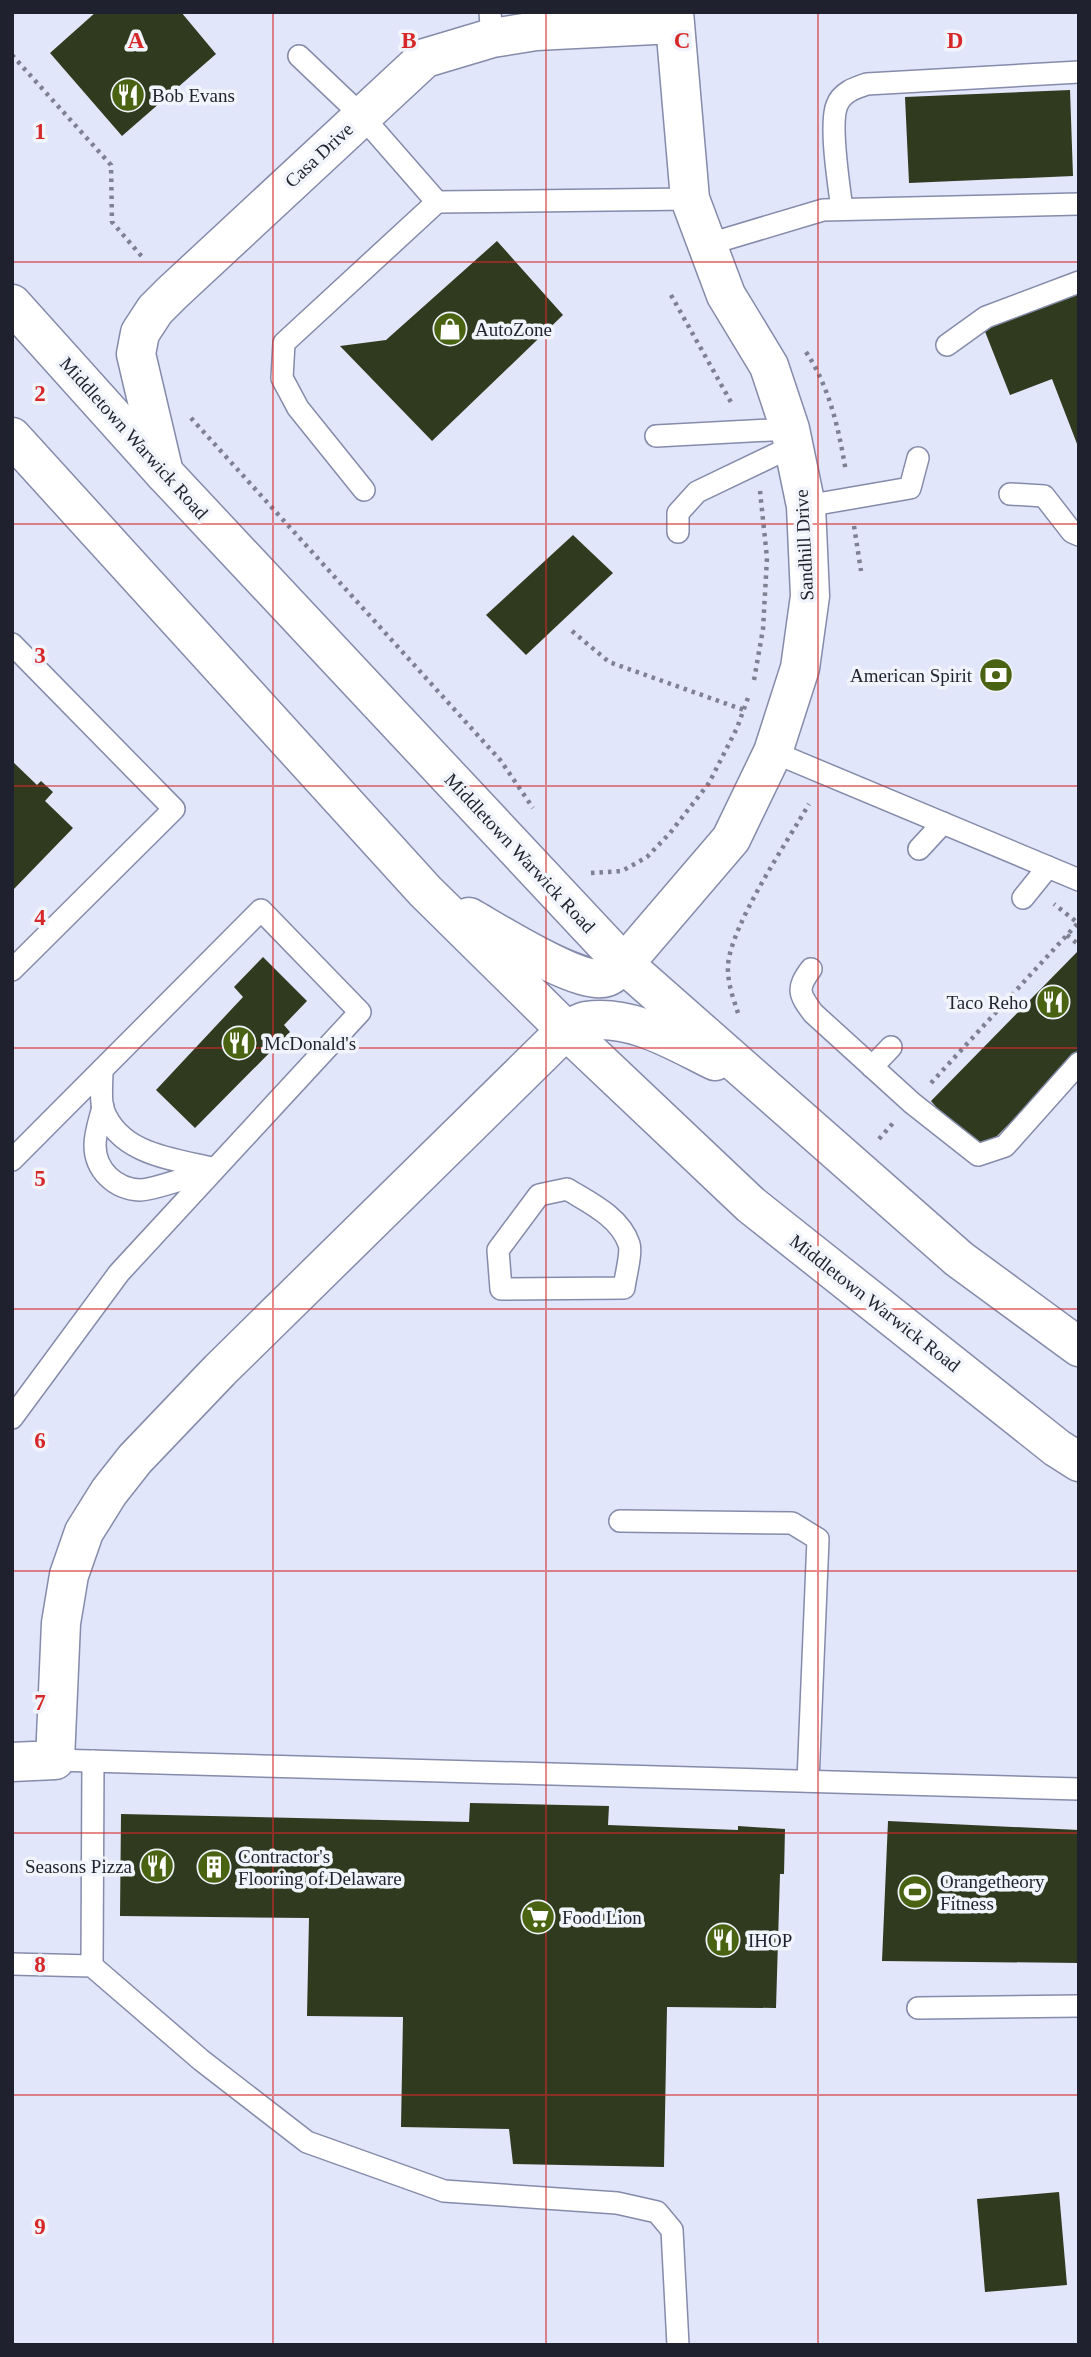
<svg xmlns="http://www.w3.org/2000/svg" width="1091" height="2357" font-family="Georgia,serif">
	<rect width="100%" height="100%" fill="#e2e6fa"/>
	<g fill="#303a1f">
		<polygon points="96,12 181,12 216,54 122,136 50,53"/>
		<polygon points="1070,90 1073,176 909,183 905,97"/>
		<polygon points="497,241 563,315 432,441 340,346 386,340"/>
		<polygon points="1079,292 1079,449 1052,379 1010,395 984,329"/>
		<polygon points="573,535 613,573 526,655 486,615"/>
		<polygon points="12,761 37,785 41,781 53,792 45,801 73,828 12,891"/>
		<polygon points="1079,950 1079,1054 978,1155 931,1101"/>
		<polygon points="263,957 307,1001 284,1025 290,1032 195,1128 156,1090 243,997 234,987"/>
		<polygon points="470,1803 609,1806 608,1825 738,1830 738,1826 785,1829 784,1874 780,1874 776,2008 667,2007 664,2167 513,2164 509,2129 401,2127 403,2017 307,2016 309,1918 120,1916 121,1814 469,1822"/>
		<polygon points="888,1821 1079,1830 1079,1963 882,1961"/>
		<polygon points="1059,2192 1067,2285 985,2292 977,2199"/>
	</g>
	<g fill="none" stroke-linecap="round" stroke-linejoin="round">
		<g stroke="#858baa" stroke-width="24">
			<g id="lane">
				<polyline points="490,12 492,38"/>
				<polyline points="299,56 361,115 437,202 690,199"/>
				<path d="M842,209C839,186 829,124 837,105C842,92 855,88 867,84L1079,72"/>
				<polyline points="706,245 823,210 1079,204"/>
				<polyline points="947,345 986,317 1079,282"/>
				<polyline points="656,436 790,429"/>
				<polyline points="364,490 298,408 282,378 284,343 437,202"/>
				<polyline points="1010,494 1044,496 1072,532 1079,535"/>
				<polyline points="806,506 910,488 918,458"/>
				<polyline points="678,532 678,513 697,492 793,446"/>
				<polyline points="12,644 174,809 12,970"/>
				<polyline points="773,752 1079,880"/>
				<polyline points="919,849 943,823"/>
				<polyline points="1023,898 1048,867"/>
				<path d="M811,969C796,989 799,994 813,1013L912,1103L978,1155L1005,1146L1079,1063"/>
				<polyline points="872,1067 891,1047"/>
				<path d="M102,1070C102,1082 100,1098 103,1109C119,1154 172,1159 212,1168"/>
				<path d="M103,1107C100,1119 95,1133 95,1145C95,1170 115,1189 140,1190C154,1190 198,1174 214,1169"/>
				<polyline points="12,1160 261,910 360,1012 119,1273 12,1418"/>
				<path d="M567,1189C590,1203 620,1217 629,1244C632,1253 625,1278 624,1288L501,1289L498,1250L539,1195Z"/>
				<polyline points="620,1521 792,1523 818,1539 808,1781"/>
				<polyline points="55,1760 1079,1789"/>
				<polyline points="12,1964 92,1966 201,2060 307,2142 444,2191 617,2203 657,2212 672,2230 678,2345"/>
				<polyline points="92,1966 93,1761"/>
				<polyline points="918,2008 1079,2006"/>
			</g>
		</g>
		<g stroke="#858baa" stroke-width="41">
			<g id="street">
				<polyline points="164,473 136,354 140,333 155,310 172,293 425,58 492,38 536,31 674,24"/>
				<polyline points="624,964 731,839 773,752 800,668 810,596 806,506 790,429 769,366 726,295 690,199 674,12"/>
				<polyline points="12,1762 55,1760 61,1623 69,1575 84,1532 109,1492 135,1459 220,1370 566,1030"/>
			</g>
		</g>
		<g stroke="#858baa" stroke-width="41">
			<g id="primary">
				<polyline points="12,304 164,473 624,964 959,1259 1079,1347"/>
				<polyline points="12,437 425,891 566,1030 751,1205 1057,1448 1079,1462"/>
				<path d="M469,917C494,931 581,987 607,977C613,975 619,968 624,964"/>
				<path d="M566,1030C572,1027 579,1023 586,1021C632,1014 676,1042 715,1061"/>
			</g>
		</g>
		<g stroke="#7d8191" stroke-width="4.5" stroke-dasharray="3.5 5" stroke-linecap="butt">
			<polyline points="12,55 111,165 112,222 144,259"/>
			<polyline points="671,295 732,404"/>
			<path d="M806,352C830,388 839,430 846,472"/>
			<polyline points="191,418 501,761 533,808"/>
			<polyline points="854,526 861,571"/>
			<polyline points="572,631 609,662 744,710"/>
			<polyline points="754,680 763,629 767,558 760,491"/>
			<polyline points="591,873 622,871 647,857 670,833 709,783 737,728 749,695"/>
			<polyline points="1067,935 1079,945"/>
			<path d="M738,1013C733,998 727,981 728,965C731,925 787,842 809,804"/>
			<polyline points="931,1083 1078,923 1054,904"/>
			<polyline points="879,1139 894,1122"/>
		</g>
		<use href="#lane" stroke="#fff" stroke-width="21"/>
		<use href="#street" stroke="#fff" stroke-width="38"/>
		<use href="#primary" stroke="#fff" stroke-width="38"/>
	</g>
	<path fill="none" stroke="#d62828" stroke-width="2" stroke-opacity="0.55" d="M273,12V2345M546,12V2345M818,12V2345M12,262H1079M12,524H1079M12,786H1079M12,1048H1079M12,1309H1079M12,1571H1079M12,1833H1079M12,2095H1079"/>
	<defs>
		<g id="restaurant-disc" transform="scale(1.75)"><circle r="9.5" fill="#496313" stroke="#f2f4fb"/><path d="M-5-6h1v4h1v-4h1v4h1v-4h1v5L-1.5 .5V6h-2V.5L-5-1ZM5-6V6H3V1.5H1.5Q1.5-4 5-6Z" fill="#fff"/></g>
		<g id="shop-disc" transform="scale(1.75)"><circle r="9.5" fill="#496313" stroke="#f2f4fb"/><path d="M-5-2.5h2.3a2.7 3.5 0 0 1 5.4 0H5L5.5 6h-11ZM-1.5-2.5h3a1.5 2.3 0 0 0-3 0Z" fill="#fff"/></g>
		<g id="bank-disc" transform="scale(1.75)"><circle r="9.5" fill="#496313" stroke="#f2f4fb"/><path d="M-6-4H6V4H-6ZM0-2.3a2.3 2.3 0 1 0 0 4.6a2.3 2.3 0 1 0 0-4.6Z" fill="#fff"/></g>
		<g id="building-disc" transform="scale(1.75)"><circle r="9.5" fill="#496313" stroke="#f2f4fb"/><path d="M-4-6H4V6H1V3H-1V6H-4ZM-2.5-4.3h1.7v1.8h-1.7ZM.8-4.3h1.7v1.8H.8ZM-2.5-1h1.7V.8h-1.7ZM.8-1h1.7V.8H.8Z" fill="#fff"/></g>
		<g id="stadium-disc" transform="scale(1.75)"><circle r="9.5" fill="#496313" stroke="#f2f4fb"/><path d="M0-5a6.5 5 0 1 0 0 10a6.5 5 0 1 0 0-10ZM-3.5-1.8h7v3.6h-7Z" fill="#fff"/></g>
		<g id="supermarket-disc" transform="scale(1.75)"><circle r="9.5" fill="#496313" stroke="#f2f4fb"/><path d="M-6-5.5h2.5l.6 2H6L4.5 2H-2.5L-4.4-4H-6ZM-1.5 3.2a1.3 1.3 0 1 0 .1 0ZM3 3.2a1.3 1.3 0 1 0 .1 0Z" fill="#fff"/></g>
	</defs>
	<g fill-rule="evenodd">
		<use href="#restaurant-disc" x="128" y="95"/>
		<use href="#shop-disc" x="450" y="329"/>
		<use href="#bank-disc" x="996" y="675"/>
		<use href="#restaurant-disc" x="1053" y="1002"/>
		<use href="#restaurant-disc" x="239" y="1043"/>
		<use href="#restaurant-disc" x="157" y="1866"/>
		<use href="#building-disc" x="214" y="1867"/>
		<use href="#stadium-disc" x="915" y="1892"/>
		<use href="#supermarket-disc" x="538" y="1917"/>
		<use href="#restaurant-disc" x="723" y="1940"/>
	</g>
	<g text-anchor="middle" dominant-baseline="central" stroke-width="7" stroke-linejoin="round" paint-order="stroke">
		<g font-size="19" fill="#1f222e" stroke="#f2f4fb" text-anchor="start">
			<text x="152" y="95">Bob Evans</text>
			<text x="475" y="329">AutoZone</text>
			<text x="972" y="675" text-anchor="end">American Spirit</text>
			<text x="1028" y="1002" text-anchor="end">Taco Reho</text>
			<text x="264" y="1043">McDonald's</text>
			<text x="238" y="1856">Contractor's<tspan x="238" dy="22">Flooring of Delaware</tspan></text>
			<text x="132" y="1866" text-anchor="end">Seasons Pizza</text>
			<text x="940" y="1881">Orangetheory<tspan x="940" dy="22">Fitness</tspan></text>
			<text x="562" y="1917">Food Lion</text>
			<text x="748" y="1940">IHOP</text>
		</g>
		<g font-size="19" fill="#1f222e" stroke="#f2f4fb">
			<text transform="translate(319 155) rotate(-43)">Casa Drive</text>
			<text transform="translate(134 438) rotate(48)">Middletown Warwick Road</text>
			<text transform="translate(804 545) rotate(-93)">Sandhill Drive</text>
			<text transform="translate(520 853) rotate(47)">Middletown Warwick Road</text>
			<text transform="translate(875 1303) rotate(38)">Middletown Warwick Road</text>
		</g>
	</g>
	<g font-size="23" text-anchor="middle" font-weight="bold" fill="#d62828" stroke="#f2f4fb" stroke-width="7" stroke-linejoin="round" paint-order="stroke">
		<text x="136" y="48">A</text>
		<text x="409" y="48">B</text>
		<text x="682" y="48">C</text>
		<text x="955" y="48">D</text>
		<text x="40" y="139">1</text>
		<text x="40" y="401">2</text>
		<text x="40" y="663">3</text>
		<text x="40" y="925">4</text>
		<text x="40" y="1186">5</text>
		<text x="40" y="1448">6</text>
		<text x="40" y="1710">7</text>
		<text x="40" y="1972">8</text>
		<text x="40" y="2234">9</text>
	</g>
	<rect width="1091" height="2357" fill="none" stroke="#1f222e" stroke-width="28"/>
</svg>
